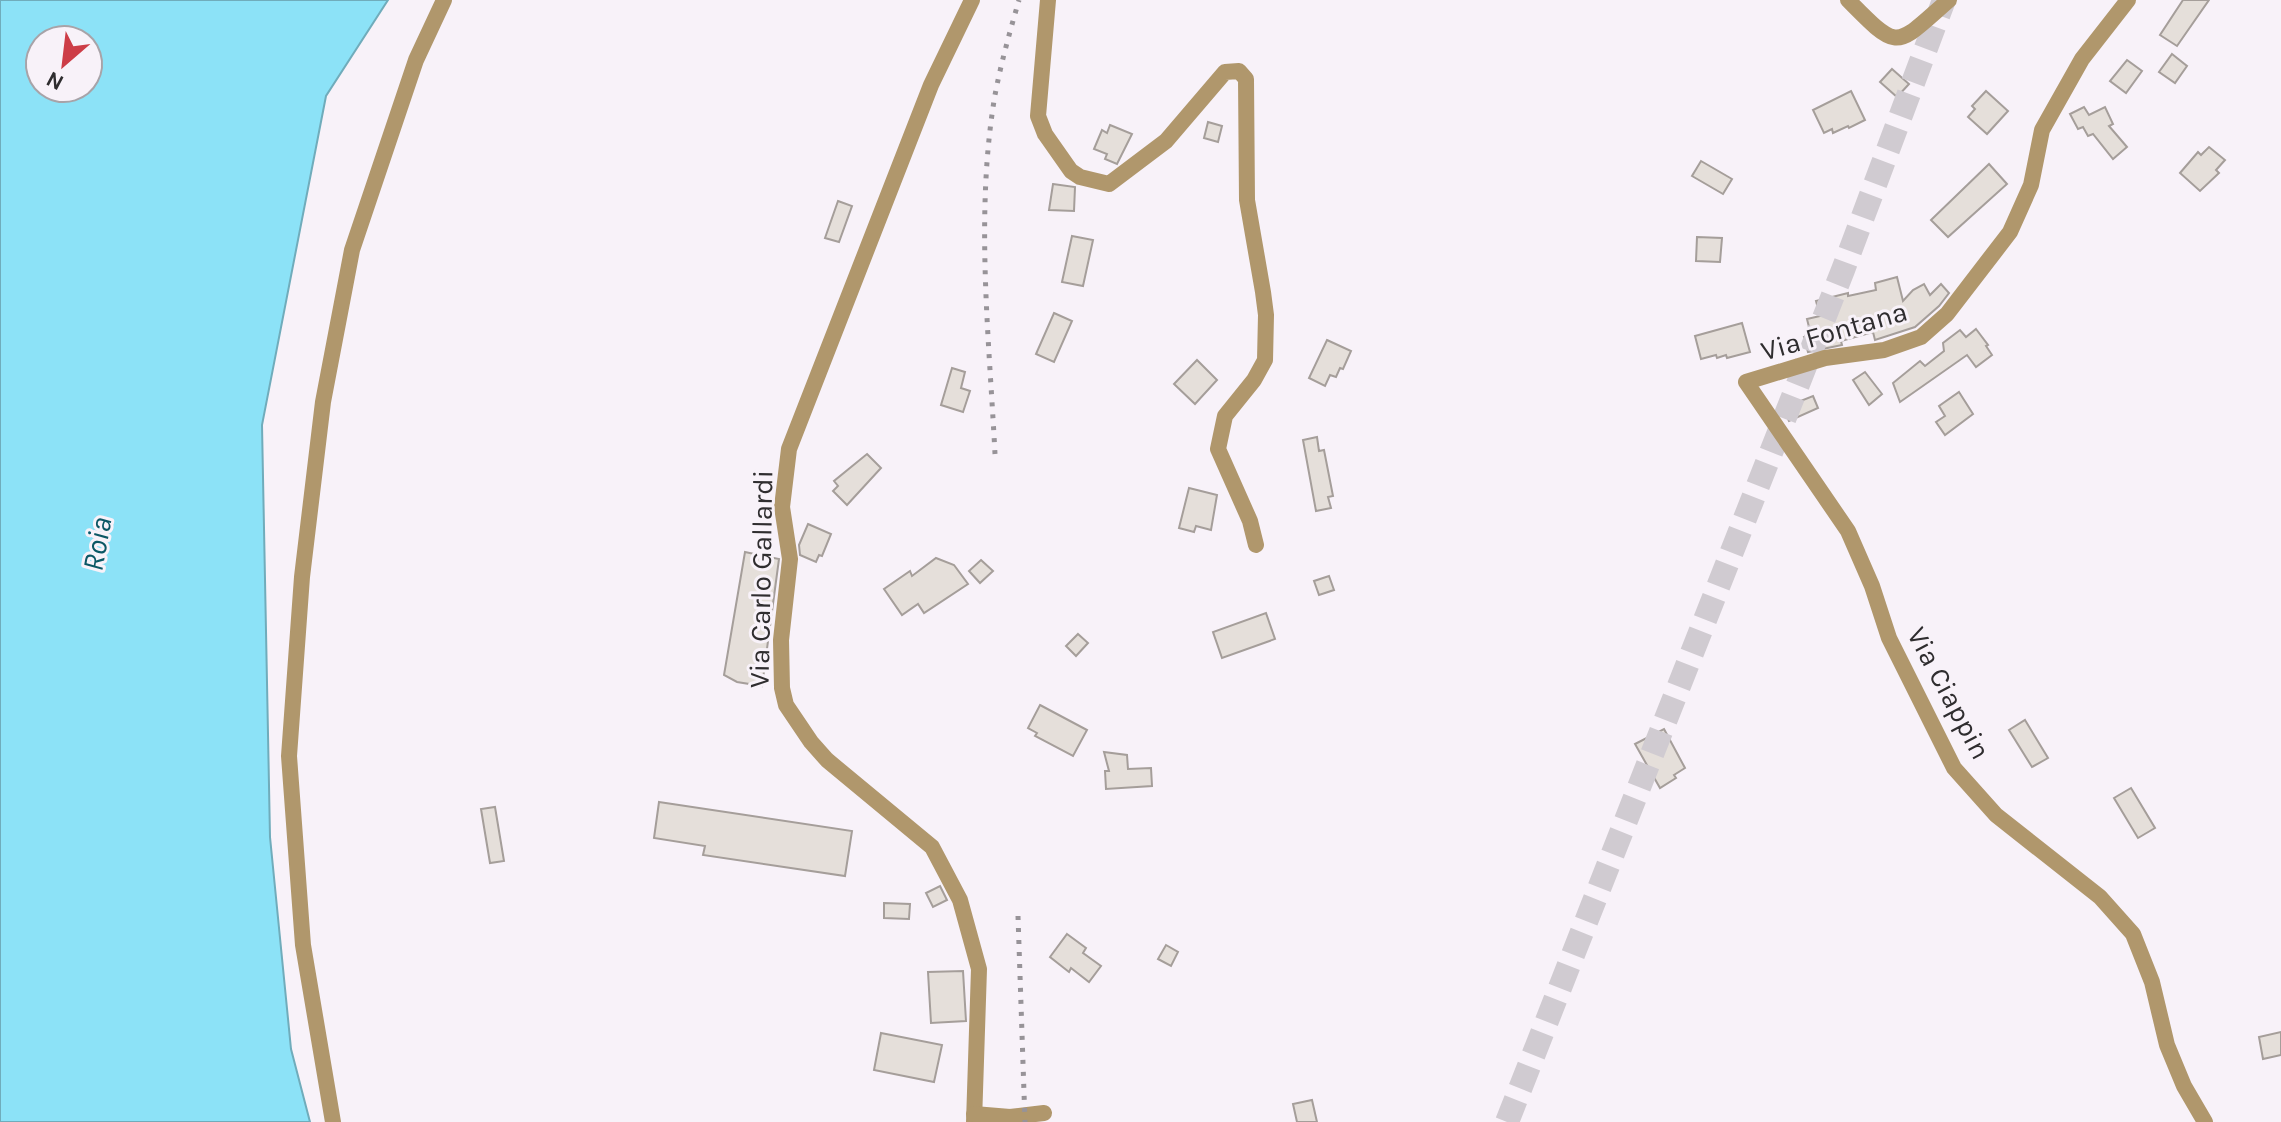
<svg xmlns="http://www.w3.org/2000/svg" width="2281" height="1122" font-family="Karla,sans-serif">
	<rect width="100%" height="100%" fill="#f8f2f9"/>
	<path fill="#8ce2f7" stroke="#70acbb" stroke-width="2" fill-rule="evenodd" d="M0,0H388L326,96L262,425L270,837L291,1049L310,1122H0ZM40,40H88V88H40Z"/>
	<g fill="#e5dfda" stroke="#a59e9a" stroke-width="2">
		<polygon points="2183,0 2209,0 2177,46 2160,35"/>
		<polygon points="2172,54 2187,66 2175,83 2159,72"/>
		<polygon points="2127,60 2142,71 2126,93 2110,81"/>
		<polygon points="1892,69 1909,84 1897,97 1880,82"/>
		<polygon points="1851,91 1865,120 1849,128 1848,126 1833,133 1832,129 1824,133 1813,110"/>
		<polygon points="1986,91 2008,111 1987,134 1968,117 1975,109 1972,106"/>
		<polygon points="2084,107 2089,115 2105,107 2113,124 2109,126 2127,147 2113,159 2093,134 2088,136 2083,127 2078,129 2070,114"/>
		<polygon points="1208,122 1222,126 1218,142 1204,138"/>
		<polygon points="1110,125 1132,134 1117,164 1105,159 1107,154 1094,149 1102,130 1107,133"/>
		<polygon points="2209,147 2225,160 2216,170 2219,173 2200,191 2180,173 2198,152 2201,155"/>
		<polygon points="1701,161 1732,179 1723,194 1692,176"/>
		<polygon points="1989,164 2007,184 1948,237 1931,220"/>
		<polygon points="1053,184 1075,187 1074,211 1049,210"/>
		<polygon points="838,201 852,206 839,242 825,238"/>
		<polygon points="1072,236 1093,240 1083,286 1062,282"/>
		<polygon points="1697,237 1722,238 1720,262 1696,261"/>
		<polygon points="1897,277 1903,301 1913,290 1924,284 1930,295 1941,284 1949,293 1939,306 1915,327 1875,340 1873,332 1841,341 1842,345 1808,352 1804,337 1811,335 1807,319 1820,316 1816,301 1848,293 1848,296 1876,290 1875,283"/>
		<polygon points="1054,313 1072,321 1054,362 1036,354"/>
		<polygon points="1742,323 1750,352 1727,358 1726,355 1717,358 1716,355 1701,359 1695,336"/>
		<polygon points="1976,329 1988,345 1986,346 1992,355 1976,367 1967,355 1900,402 1893,383 1920,361 1925,366 1944,351 1943,343 1960,330 1966,337"/>
		<polygon points="1327,340 1351,351 1343,369 1340,368 1336,377 1330,375 1325,386 1309,378"/>
		<polygon points="1197,360 1217,380 1195,404 1174,384"/>
		<polygon points="952,368 965,372 961,388 970,391 963,412 941,405"/>
		<polygon points="1865,372 1882,394 1869,405 1853,380"/>
		<polygon points="1959,392 1973,414 1945,435 1936,422 1945,416 1939,406"/>
		<polygon points="1813,396 1818,408 1789,421 1783,408"/>
		<polygon points="1317,437 1319,451 1324,450 1333,496 1328,497 1331,508 1316,511 1303,440"/>
		<polygon points="867,454 881,468 847,505 833,491 838,486 834,481"/>
		<polygon points="1189,488 1217,495 1211,530 1196,526 1194,532 1179,528"/>
		<polygon points="808,524 831,534 822,556 819,555 816,562 800,555 799,545"/>
		<polygon points="745,552 779,559 762,686 737,682 724,675"/>
		<polygon points="936,558 954,565 968,584 924,613 918,604 902,615 884,589 910,571 912,576"/>
		<polygon points="981,560 993,571 980,583 969,571"/>
		<polygon points="1329,576 1334,590 1319,595 1314,581"/>
		<polygon points="1266,613 1275,639 1222,658 1213,632"/>
		<polygon points="1078,634 1088,643 1076,656 1066,646"/>
		<polygon points="1040,705 1087,730 1073,756 1035,736 1037,733 1028,728"/>
		<polygon points="2025,720 2048,758 2032,767 2009,730"/>
		<polygon points="1664,729 1685,768 1674,775 1676,778 1660,788 1635,744"/>
		<polygon points="1104,752 1127,755 1128,769 1151,768 1152,786 1106,789 1105,771 1109,771"/>
		<polygon points="2131,788 2155,828 2138,838 2114,798"/>
		<polygon points="659,802 852,831 845,876 703,855 705,846 654,838"/>
		<polygon points="495,807 504,861 490,863 481,809"/>
		<polygon points="940,886 947,900 933,907 926,893"/>
		<polygon points="884,903 910,904 909,919 884,918"/>
		<polygon points="1067,934 1086,948 1083,953 1101,966 1089,982 1071,968 1069,972 1050,957"/>
		<polygon points="1166,945 1178,952 1171,966 1158,959"/>
		<polygon points="963,971 966,1021 931,1023 928,972"/>
		<polygon points="2281,1032 2281,1055 2263,1059 2259,1037"/>
		<polygon points="881,1033 942,1045 934,1082 874,1070"/>
		<polygon points="1312,1100 1317,1122 1297,1122 1293,1104"/>
	</g>
	<g fill="none" stroke-linecap="round" stroke-linejoin="round">
		<polyline stroke="#d0cbd1" stroke-width="24" stroke-dasharray="24 12" stroke-linecap="butt" points="1507,1122 1843,270 1944,0"/>
		<g stroke="#b0976c" stroke-width="16">
			<polyline points="972,0 931,85 789,449 782,507 790,559 781,640 782,688 786,705 811,742 827,760 932,847 960,900 979,969 974,1122"/>
			<polyline points="1048,0 1038,116 1045,134 1071,171 1080,177 1109,184 1166,141 1225,72 1239,71 1246,79 1247,200 1263,292 1266,315 1265,360 1254,380 1225,416 1218,449 1250,521 1256,545"/>
			<path d="M1848,0C1900,53 1895,47 1949,0"/>
			<polyline points="2128,0 2082,59 2042,130 2031,185 2010,232 1947,314 1921,337 1884,350 1825,358 1746,382 1848,531 1872,586 1889,638 1954,768 1996,815 2100,897 2133,934 2152,982 2167,1045 2184,1086 2205,1122"/>
			<polyline points="974,1114 1010,1117 1044,1113"/>
			<polyline points="333,1122 303,945 289,756 302,577 323,402 352,250 416,60 444,0"/>
		</g>
		<g stroke="#979398" stroke-width="5" stroke-dasharray="4 8" stroke-linecap="butt">
			<path d="M995,454C989,336 975,212 995,95C1001,63 1010,31 1019,0"/>
			<polyline points="1018,916 1025,1122"/>
		</g>
	</g>
	<g text-anchor="middle" dominant-baseline="central" stroke-width="6" stroke-linejoin="round" paint-order="stroke">
		<g font-size="28" fill="#2f2d2f" stroke="#f8f2f9">
			<text transform="translate(1834 331) rotate(-16)">Via Fontana</text>
			<text transform="translate(761 579) rotate(-89)">Via Carlo Gallardi</text>
			<text transform="translate(1949 693) rotate(62)">Via Ciappin</text>
		</g>
		<g font-size="30" font-style="italic" fill="#0b5765" stroke="#f8f2f9">
			<text transform="translate(97 544) rotate(-80)">Roia</text>
		</g>
	</g>
	<g transform="translate(64 64) rotate(208)"><circle r="38" fill="#f8f2f9" stroke="#a8a3a8" stroke-width="2"/>
	<path d="M0-6L14 30L0 20L-14 30Z" fill="#cd3d47"/>
	<text y="-12" font-size="22" font-weight="bold" text-anchor="middle" fill="#2f2d2f">N</text>
	</g>
</svg>
